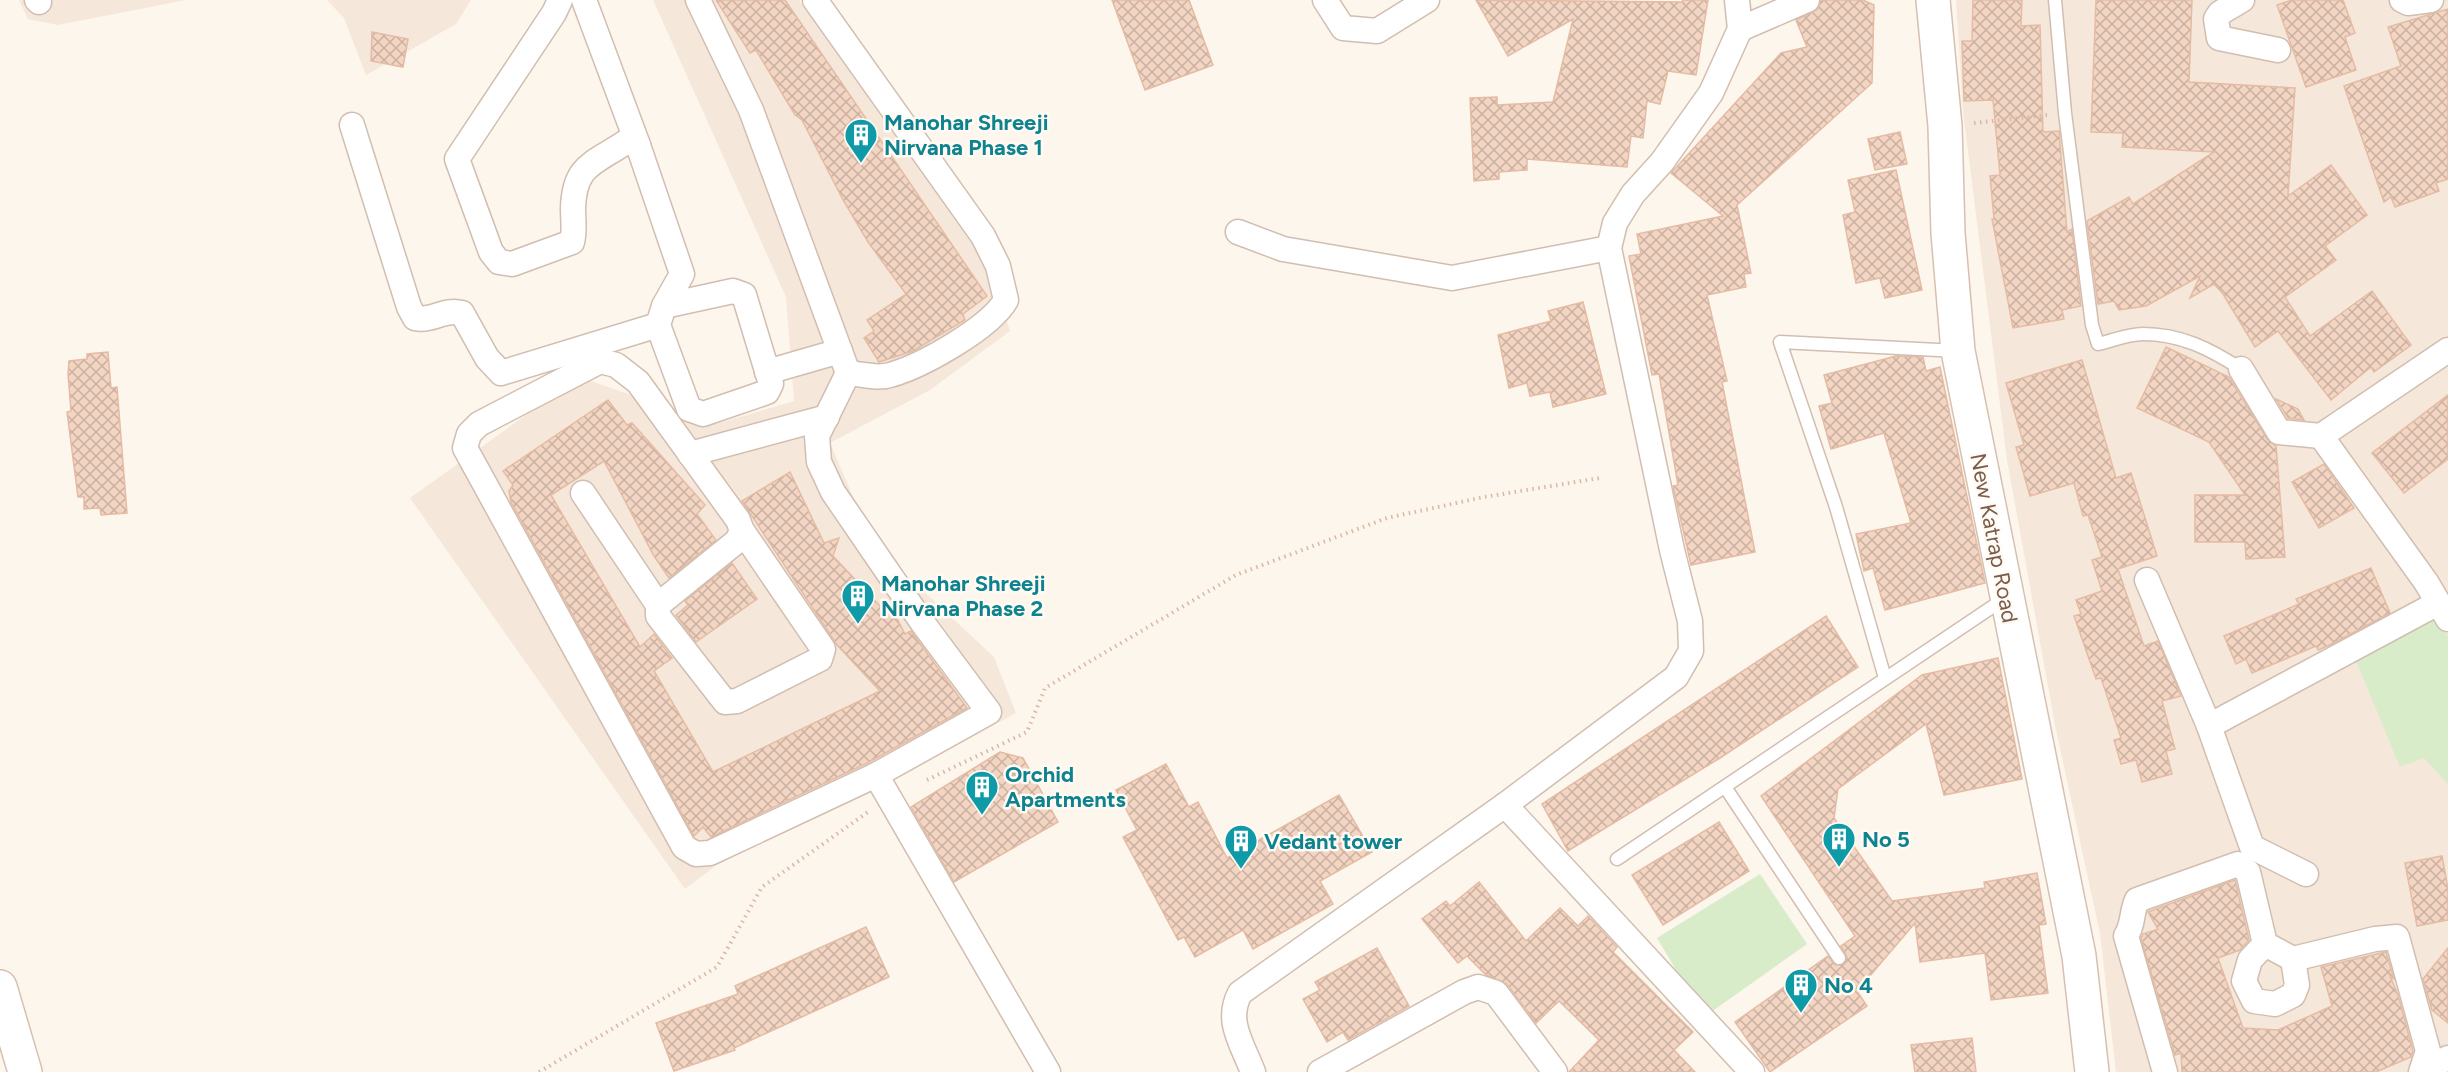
<svg xmlns="http://www.w3.org/2000/svg" width="2448" height="1072" font-family="Figtree,sans-serif">
	<defs>
		<pattern id="building-cross-hatch" width="8" height="8" patternUnits="userSpaceOnUse" patternTransform="scale(1.5)"><rect width="8" height="8" fill="#f3d5c3"/><path d="M0 0l8 8M0 8l8-8" fill="none" stroke="#cab0a1"/></pattern>
	</defs>
	<rect width="100%" height="100%" fill="#fdf6ec"/>
	<g fill="#f5e8da">
		<polygon points="19,0 186,0 58,25 28,19"/>
		<polygon points="327,0 471,0 456,24 366,75 344,18"/>
		<polygon points="653,0 799,0 983,245 1010,331 930,390 830,443 874,545 994,657 1016,713 872,791 735,851 685,889 410,498 579,377 716,424 794,401 786,297"/>
		<polygon points="1956,0 2448,0 2448,1072 2116,1072 2100,934 2055,725 2007,460 1963,112"/>
	</g>
	<g fill="#d8ecc9">
		<polygon points="2436,616 2448,637 2448,784 2424,758 2400,767 2355,658"/>
		<polygon points="1760,874 1807,944 1704,1017 1657,938"/>
	</g>
	<g fill="url(#building-cross-hatch)" stroke="#e6bba3" stroke-width="1.5">
		<polygon points="716,0 785,0 987,296 963,314 965,320 913,351 879,362 864,338 874,331 867,320 906,294 868,242 843,200 802,120 795,115 756,50 750,53"/>
		<polygon points="1112,0 1189,0 1213,65 1145,90"/>
		<polygon points="1476,0 1682,2 1683,0 1708,0 1696,75 1668,71 1660,104 1647,101 1643,138 1631,136 1627,167 1527,159 1527,170 1499,172 1499,179 1474,181 1470,98 1497,97 1497,105 1553,102 1573,19 1508,56"/>
		<polygon points="1821,0 1863,0 1874,5 1872,83 1737,205 1751,273 1744,274 1746,287 1707,295 1727,381 1722,382 1755,552 1691,565 1673,486 1678,485 1659,374 1652,375 1629,256 1641,254 1637,234 1723,216 1671,173 1781,53 1807,47 1796,20 1818,9"/>
		<polygon points="1973,0 2022,0 2021,26 2040,25 2043,132 2059,131 2067,232 2072,229 2081,306 2062,310 2064,319 2013,328 1992,219 1994,219 1990,176 2000,175 1993,100 1964,101 1962,41 1972,41"/>
		<polygon points="2096,0 2192,0 2189,82 2295,88 2288,196 2331,165 2367,215 2325,246 2336,260 2285,297 2310,336 2372,291 2411,345 2374,372 2371,367 2331,400 2278,331 2255,347 2223,294 2214,284 2190,298 2200,276 2146,306 2119,310 2114,301 2098,304 2087,221 2129,197 2133,204 2214,152 2122,147 2123,133 2091,132"/>
		<polygon points="2292,0 2343,0 2355,33 2345,37 2356,70 2306,87 2277,5"/>
		<polygon points="2448,9 2448,179 2436,183 2439,191 2395,207 2391,197 2384,202 2344,86 2401,66 2388,27"/>
		<polygon points="372,32 408,39 403,67 371,61"/>
		<polygon points="1900,132 1907,164 1875,170 1868,139"/>
		<polygon points="1896,170 1922,290 1885,298 1880,278 1856,283 1843,215 1855,212 1848,180"/>
		<polygon points="1583,302 1606,394 1553,407 1550,392 1530,396 1527,383 1509,388 1498,335 1551,321 1548,311"/>
		<polygon points="2166,347 2229,377 2267,439 2276,446 2285,557 2246,559 2245,542 2195,542 2195,495 2245,495 2209,442 2137,408"/>
		<polygon points="108,352 111,388 117,387 127,513 101,515 100,508 84,509 84,497 78,497 67,412 71,411 68,374 69,361 87,359 87,354"/>
		<polygon points="1896,356 1923,357 1926,371 1940,367 1985,583 1885,610 1873,568 1864,571 1856,534 1911,523 1884,433 1831,449 1819,406 1832,403 1824,375"/>
		<polygon points="2082,360 2116,478 2131,473 2157,556 2118,569 2144,646 2158,641 2181,696 2162,701 2175,749 2166,751 2172,774 2142,782 2136,760 2121,764 2114,740 2121,738 2101,678 2096,679 2074,616 2081,614 2076,600 2102,591 2092,560 2102,557 2088,515 2083,516 2074,483 2030,496 2016,447 2024,445 2006,383"/>
		<polygon points="2448,395 2448,459 2404,493 2372,453"/>
		<polygon points="2276,399 2298,409 2304,420 2288,418"/>
		<polygon points="608,400 627,425 632,423 705,505 697,514 716,540 669,578 654,556 604,461 551,495 640,647 654,634 672,658 654,671 713,772 880,691 837,645 742,501 790,472 824,543 839,538 833,556 881,607 889,603 905,634 911,631 967,708 869,762 711,837 703,827 694,836 511,502 509,491 513,485 503,471"/>
		<polygon points="2324,464 2354,508 2319,528 2292,482"/>
		<polygon points="732,563 757,599 696,642 676,615 688,605 685,601"/>
		<polygon points="2371,568 2390,613 2332,644 2318,650 2316,646 2252,673 2246,659 2236,664 2224,636 2299,604 2296,599"/>
		<polygon points="1826,616 1858,667 1720,758 1568,851 1542,804"/>
		<polygon points="1998,658 2022,779 1944,795 1926,724 1838,789 1834,818 1892,901 1985,888 1984,882 2037,873 2046,924 2039,925 2048,993 1991,1000 1985,953 1920,962 1915,923 1857,991 1867,1006 1770,1072 1735,1022 1828,956 1835,965 1844,964 1847,957 1841,946 1855,936 1761,796 1922,675"/>
		<polygon points="1000,752 1023,758 1058,822 954,882 911,807"/>
		<polygon points="1166,764 1189,807 1198,802 1227,858 1339,795 1372,852 1320,881 1333,904 1253,949 1243,930 1195,957 1184,937 1178,940 1123,837 1137,830 1116,790"/>
		<polygon points="1719,822 1749,871 1663,925 1632,875"/>
		<polygon points="2442,856 2448,889 2448,920 2417,926 2405,863"/>
		<polygon points="2235,880 2249,940 2240,950 2218,958 2243,1028 2278,1030 2332,1006 2321,967 2386,952 2394,979 2390,976 2398,995 2413,1051 2411,1057 2376,1072 2182,1072 2181,1053 2175,1055 2141,938 2143,934 2158,929 2148,912"/>
		<polygon points="1479,882 1526,941 1560,908 1578,926 1588,916 1617,947 1613,952 1693,1032 1674,1050 1695,1072 1569,1072 1599,1040 1559,1001 1536,1023 1507,984 1486,975 1467,956 1458,963 1422,919 1446,901 1450,906"/>
		<polygon points="866,927 889,977 734,1048 735,1050 674,1071 656,1023 738,994 735,986"/>
		<polygon points="1377,948 1409,1006 1348,1040 1343,1032 1327,1042 1303,999 1320,990 1315,982"/>
		<polygon points="2448,948 2448,1023 2432,1010 2423,979"/>
		<polygon points="1972,1038 1976,1072 1915,1072 1911,1045"/>
	</g>
	<g fill="none" stroke-linecap="round" stroke-linejoin="round">
		<g stroke="#d1beb0" stroke-width="15">
			<g id="lane">
				<path d="M2055,0L2065,113L2092,325L2098,344C2111,341 2128,334 2143,334C2181,334 2210,349 2241,369"/>
				<polyline points="1885,678 1836,507 1780,342 1958,351"/>
				<polyline points="1725,787 1839,958"/>
				<polyline points="1617,859 2004,599"/>
			</g>
		</g>
		<g stroke="#d1beb0" stroke-width="27">
			<g id="street">
				<polyline points="37,0 39,2"/>
				<polyline points="584,0 638,145"/>
				<polyline points="698,0 751,110 848,373 817,436 819,462 833,492 922,622 989,712 876,775 1048,1072"/>
				<path d="M815,0L983,236L998,266L1006,300C990,328 922,366 890,375C878,379 860,374 848,373"/>
				<polyline points="1325,0 1343,28 1377,31 1427,0"/>
				<polyline points="2242,0 2220,13 2216,19 2219,38 2278,50"/>
				<polyline points="2402,0 2408,3 2431,0"/>
				<polyline points="1740,29 1807,0"/>
				<path d="M352,125L409,307L415,318C432,322 444,308 462,313L487,358L501,373L658,325L664,306L682,274L638,145L626,142C593,164 574,165 573,209C573,220 575,231 572,242L512,264L499,262L491,252L457,159L554,13L560,0"/>
				<polyline points="1238,232 1283,249 1452,278 1609,248"/>
				<polyline points="658,325 689,409 703,414 767,392 771,384 744,295 733,291 664,306"/>
				<polyline points="2448,350 2321,436 2426,582 2448,619"/>
				<polyline points="2241,369 2279,432 2321,436"/>
				<polyline points="767,372 840,351"/>
				<polyline points="690,454 827,417"/>
				<polyline points="583,493 658,605"/>
				<polyline points="741,529 823,649 820,659 737,701 725,702 658,616 658,605 737,541 742,531 738,520 638,382 616,365 600,361 479,424 469,434 465,448 684,847 696,854 710,853 876,775"/>
				<polyline points="2147,580 2209,726 2252,847 2306,874"/>
				<polyline points="2209,726 2438,603"/>
				<polyline points="1505,805 1752,1072"/>
				<polyline points="2293,959 2375,939 2397,937 2428,1051 2421,1072"/>
				<polyline points="2423,1070 2448,1058"/>
				<path d="M1253,1072C1242,1043 1225,1021 1240,993L1505,805L1676,677L1691,651L1690,621L1672,550L1609,248L1615,223L1633,194L1662,162L1711,93L1740,29L1737,0"/>
				<polyline points="1320,1072 1464,992 1478,987 1496,993 1555,1072"/>
				<path d="M2165,1072L2126,936C2134,924 2131,912 2137,900L2238,864L2248,872L2265,944L2293,959L2297,985L2293,995L2275,1004L2254,1001L2244,981L2250,960L2265,944"/>
			</g>
		</g>
		<g stroke="#d6c0b0" stroke-width="36">
			<g id="secondary">
				<polyline points="1933,0 1945,126 1948,233 1958,351 2079,956 2092,1072"/>
				<polyline points="0,987 25,1072"/>
			</g>
		</g>
		<g stroke="#d9b8a5" stroke-width="4" stroke-dasharray="1.5 4.5" stroke-linecap="butt">
			<polyline points="1974,123 2047,115"/>
			<polyline points="927,780 1027,732 1045,688 1236,575 1387,518 1484,497 1600,478"/>
			<polyline points="539,1072 717,967 762,887 868,812"/>
		</g>
		<use href="#lane" stroke="#fff" stroke-width="12"/>
		<use href="#street" stroke="#fff" stroke-width="24"/>
		<use href="#secondary" stroke="#fff" stroke-width="33"/>
	</g>
	<defs>
		<g id="building-pin" transform="scale(1.725)"><path d="M0 17L-7.5 6A9.5 9.5 0 1 1 7.5 6Z" fill="#0f9aa8" stroke="#fffaf3"/><path d="M-4-6H4V6H1V3H-1V6H-4ZM-2.5-4.3h1.7v1.8h-1.7ZM.8-4.3h1.7v1.8H.8ZM-2.5-1h1.7V.8h-1.7ZM.8-1h1.7V.8H.8Z" fill="#fff"/></g>
	</defs>
	<g fill-rule="evenodd">
		<use href="#building-pin" x="861" y="135"/>
		<use href="#building-pin" x="858" y="596"/>
		<use href="#building-pin" x="982" y="787"/>
		<use href="#building-pin" x="1839" y="839"/>
		<use href="#building-pin" x="1241" y="841"/>
		<use href="#building-pin" x="1801" y="985"/>
	</g>
	<g text-anchor="middle" dominant-baseline="central" stroke-width="5" stroke-linejoin="round" paint-order="stroke">
		<g font-size="22" font-weight="bold" fill="#0d838f" stroke="#fffaf3" text-anchor="start">
			<text x="884" y="122">Manohar Shreeji<tspan x="884" dy="25">Nirvana Phase 1</tspan></text>
			<text x="881" y="583">Manohar Shreeji<tspan x="881" dy="25">Nirvana Phase 2</tspan></text>
			<text x="1005" y="774">Orchid<tspan x="1005" dy="25">Apartments</tspan></text>
			<text x="1862" y="839">No 5</text>
			<text x="1264" y="841">Vedant tower</text>
			<text x="1824" y="985">No 4</text>
		</g>
		<g font-size="22" fill="#7a5c4d" stroke="#fffaf3">
			<text transform="translate(1994 538) rotate(79)">New Katrap Road</text>
		</g>
	</g>
</svg>
